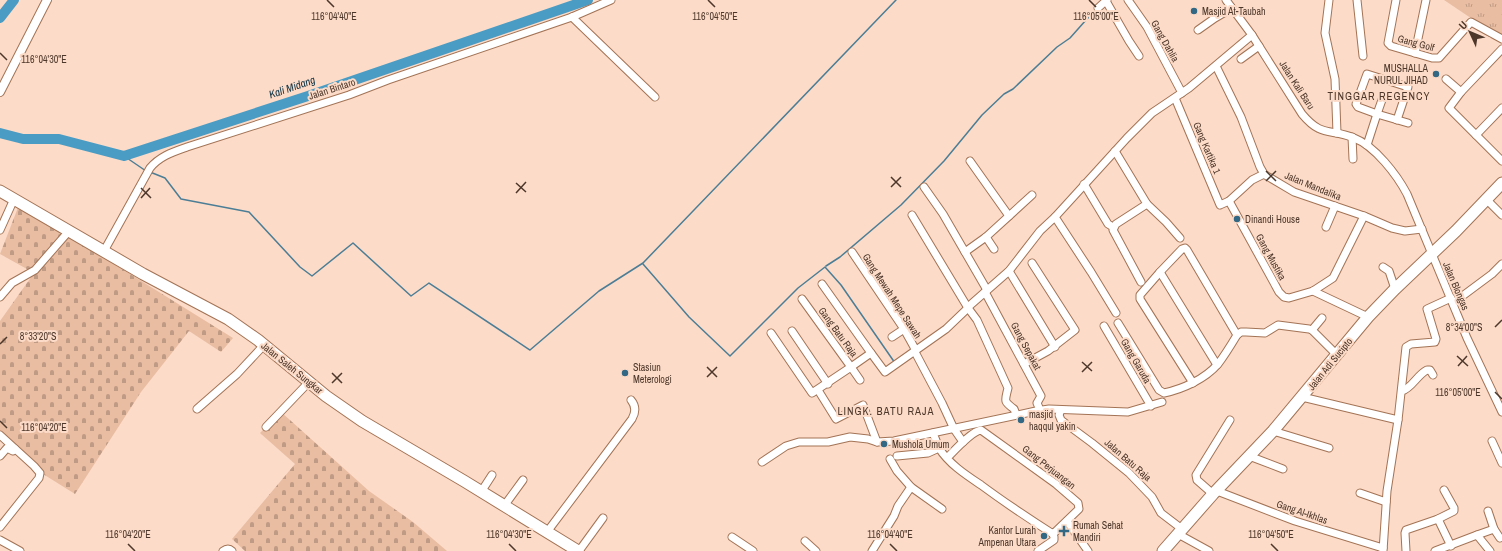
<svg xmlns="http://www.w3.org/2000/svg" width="1502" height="551" font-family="'Archivo Narrow',sans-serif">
	<defs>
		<pattern id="grass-tufts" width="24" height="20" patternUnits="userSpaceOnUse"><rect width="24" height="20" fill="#e9bda2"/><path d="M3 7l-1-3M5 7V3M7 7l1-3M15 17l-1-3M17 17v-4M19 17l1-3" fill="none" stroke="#bf9a84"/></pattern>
		<pattern id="cemetery-stones" width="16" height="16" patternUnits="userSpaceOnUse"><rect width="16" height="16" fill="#e9bda2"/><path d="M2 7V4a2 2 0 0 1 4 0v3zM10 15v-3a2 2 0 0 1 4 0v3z" fill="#bf9a84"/></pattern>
	</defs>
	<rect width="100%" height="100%" fill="#fcdbc8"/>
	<polygon fill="url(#grass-tufts)" points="1444,0 1502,0 1502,39"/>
	<g fill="url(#cemetery-stones)">
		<polygon points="19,205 233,338 221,352 189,331 141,392 75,494 43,474 0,432 0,321 34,273 0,254"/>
		<polygon points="281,412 369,491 413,522 447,551 245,551 232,539 295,464 260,433"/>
	</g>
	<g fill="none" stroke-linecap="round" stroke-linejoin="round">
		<g stroke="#4b7e96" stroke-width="1.5">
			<polyline points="124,156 146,171"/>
			<polyline points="150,172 165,178 181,199 249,212 300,267 312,276 353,243 411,296 429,283 530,350 599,291 643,263 896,0"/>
			<polyline points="643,264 689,317 730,356 798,288 825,267 841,285 895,363"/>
			<polyline points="826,266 840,257 901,205 944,161 982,115 1004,94 1013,89 1057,47 1070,38 1086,20 1096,10"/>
		</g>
		<g stroke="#4a9cc4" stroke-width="10">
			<polyline points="0,18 14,0"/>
			<polyline points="0,133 23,139 59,139 124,156 308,96 588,0"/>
		</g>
		<g stroke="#a37355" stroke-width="9">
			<g id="minor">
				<polyline points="1128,0 1147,27 1182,93"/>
				<path d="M1226,0L1252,35L1302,114C1322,138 1330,128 1354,138C1375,146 1397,175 1407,194L1467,338L1502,412"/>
				<polyline points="1329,0 1325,33 1335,79 1337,133"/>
				<polyline points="1357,0 1363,56"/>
				<polyline points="1396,0 1388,43 1391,46 1432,58 1439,58 1471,22 1502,39"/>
				<polyline points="1106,1 1129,41 1139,56"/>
				<polyline points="1098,8 1107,0"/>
				<polyline points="572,17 655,97"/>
				<polyline points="1198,30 1215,18 1232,8"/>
				<polyline points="1502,49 1461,92 1449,108 1502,161"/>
				<polyline points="1415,53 1426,0"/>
				<polyline points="1241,59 1259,46"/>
				<polyline points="1216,66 1241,117 1260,167 1264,174 1267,176 1294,192 1364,216 1392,228 1405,231 1422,229"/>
				<polyline points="1446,79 1461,92"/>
				<polyline points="1175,98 1220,205 1229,201 1252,180 1264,174"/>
				<polyline points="1377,114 1358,107 1356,104 1367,74 1408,87 1397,120"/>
				<polyline points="1377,114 1383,97"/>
				<polyline points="1476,135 1502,108"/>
				<polyline points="1352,137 1353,159"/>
				<polyline points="1367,145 1377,114 1408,123"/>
				<polyline points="1115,151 1147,204 1116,224 1113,230 1141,282"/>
				<polyline points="970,161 1009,216"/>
				<polyline points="1084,184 1108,224 1113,227"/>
				<polyline points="924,187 943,214 987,290"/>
				<polyline points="1486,199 1502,215"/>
				<polyline points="1229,201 1279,292 1284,297 1289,298 1313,291 1333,278 1364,216"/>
				<polyline points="1147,204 1166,222 1180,238"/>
				<path d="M912,215L968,308L977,320L1008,388C1005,401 1003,401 1014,409L1016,414"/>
				<polyline points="1326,227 1335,206"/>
				<polyline points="0,230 14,199"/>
				<polyline points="986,237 994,249"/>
				<path d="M104,251L150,168C160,156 173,152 187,147L349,95L388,80L572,17L611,0"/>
				<polyline points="852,252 904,329 914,347 915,352 942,403 954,429 963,442"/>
				<polyline points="965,252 986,237 1032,195"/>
				<polyline points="1383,267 1389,271 1395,289"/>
				<polyline points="1009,271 1055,347"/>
				<polyline points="1160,272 1217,365"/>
				<polyline points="822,284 871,353"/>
				<polyline points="1313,291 1368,317"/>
				<polyline points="985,292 1041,396 1037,403 1040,410"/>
				<polyline points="0,297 12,283 35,270 69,231"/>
				<polyline points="802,299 851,367 871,353 885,372 946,329 968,308"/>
				<polyline points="1453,303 1492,274 1502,264"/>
				<polyline points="968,307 1009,271 1040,231 1055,217"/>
				<polyline points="1116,313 1091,272 1055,217 1127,138 1152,113 1189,88 1252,35"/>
				<path d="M1118,323L1159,390L1164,393C1183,389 1205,379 1218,364C1225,355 1231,345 1237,335L1241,332H1246L1265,333L1278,325L1309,329L1312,330L1337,355"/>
				<polyline points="1104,326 1151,406"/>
				<polyline points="1312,330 1322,318"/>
				<polyline points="792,331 828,384"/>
				<polyline points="771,333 812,393 851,367 860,380"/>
				<polyline points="892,337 904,329"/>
				<polyline points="1024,364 1048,351 1075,330 1032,263"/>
				<polyline points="1193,383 1140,299 1140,295 1160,272 1182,249 1185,248 1187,250 1237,335"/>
				<polyline points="818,390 836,419 863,405 877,442"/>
				<path d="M1402,391C1412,388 1417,375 1427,370H1430L1433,375"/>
				<polyline points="1302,397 1398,420"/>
				<polyline points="197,409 237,374 264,345"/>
				<polyline points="1061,410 1059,415 1061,420 1092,443 1129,473 1152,497 1161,513 1182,529"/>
				<polyline points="266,427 309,382"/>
				<polyline points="1273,431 1329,448"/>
				<polyline points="933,433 939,448"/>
				<polyline points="0,435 34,466 40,473 39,478 0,527"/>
				<polyline points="1492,441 1502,463"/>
				<polyline points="0,456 7,448 13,451 15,449"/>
				<path d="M897,456L928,453L939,448C949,464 966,475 981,485C1004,502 1028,518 1053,534L1079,509L1078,503L1056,484L981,430C972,431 954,451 947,458"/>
				<polyline points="1249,456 1283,469"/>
				<polyline points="890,459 897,471 911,487"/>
				<polyline points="762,462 786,446 799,442 828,442 850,437 868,439 877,442 894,441 1036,411 1049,409 1128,412 1162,402"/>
				<polyline points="1217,491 1295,521 1383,548"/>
				<polyline points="481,492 492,475"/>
				<polyline points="1360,493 1386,502"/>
				<polyline points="1213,494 1197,480 1196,475 1230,420"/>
				<polyline points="504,506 523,480"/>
				<polyline points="1488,511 1494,529 1500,538"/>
				<polyline points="1438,519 1451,546"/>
				<polyline points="1067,521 1088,551"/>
				<path d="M547,532L632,419C636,412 636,406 631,400"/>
				<polyline points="1178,534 1209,551"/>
				<polyline points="1477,535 1494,529"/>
				<polyline points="732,537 753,551"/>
				<polyline points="0,540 20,551"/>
				<polyline points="805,541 816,551"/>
				<path d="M223,551C227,548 229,548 232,551"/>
				<polyline points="579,551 603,518"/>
				<polyline points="872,551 894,516 898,506 911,487 942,509"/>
				<polyline points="1038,551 1054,540 1054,537 1053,534"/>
				<polyline points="1383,551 1387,491 1398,420 1406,347 1411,344 1435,342 1436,339 1427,309 1451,298"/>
				<polyline points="1406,551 1405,533 1406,530 1438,519 1454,511 1454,508 1444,490"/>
				<polyline points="1435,551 1477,535 1490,551"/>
			</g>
		</g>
		<g stroke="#a37355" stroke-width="10">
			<polyline id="tertiary" points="0,92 47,0"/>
		</g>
		<g stroke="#a37355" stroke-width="13">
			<g id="trunk">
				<polyline points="0,191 143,274 228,319 258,340 326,396 362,421 464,481 578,551"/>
				<polyline points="1163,551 1213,494 1273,431 1368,317 1395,289 1456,231 1502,183"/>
			</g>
		</g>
		<use href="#minor" stroke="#fff" stroke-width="7"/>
		<use href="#tertiary" stroke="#fff" stroke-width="8"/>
		<use href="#trunk" stroke="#fff" stroke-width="11"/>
	</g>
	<path fill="none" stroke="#4d372a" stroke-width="1.5" d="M327,0L334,7M708,0L715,7M1089,0L1096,7M0,53L7,60M1266,171L1276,181M891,177L901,187M1266,181L1276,171M516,183L526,192M891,187L901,177M141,188L151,198M516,193L526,182M141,198L150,188M1495,327L1502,320M0,344L7,337M1457,356L1468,366M1082,362L1092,371M1458,366L1467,356M707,367L717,377M1082,372L1092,362M332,373L342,383M707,377L717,367M332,383L342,373M1495,392L1502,399M0,421L7,428M128,544L135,551M509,544L516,551M890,544L897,551M1271,544L1278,551"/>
	<g fill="#326883" stroke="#fcdbc8" stroke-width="1.5">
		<circle cx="1194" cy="11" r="4"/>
		<circle cx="1436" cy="74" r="4"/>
		<circle cx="1237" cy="219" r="4"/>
		<circle cx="625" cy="373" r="4"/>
		<circle cx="1021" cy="420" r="4"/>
		<circle cx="884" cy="444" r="4"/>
		<path d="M1062 525h4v4h4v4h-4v4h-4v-4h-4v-4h4z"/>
		<circle cx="1044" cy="536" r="4"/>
	</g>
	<g text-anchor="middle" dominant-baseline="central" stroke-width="4" stroke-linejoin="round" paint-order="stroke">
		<g font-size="10" fill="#4d372a" stroke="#fcdbc8" text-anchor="start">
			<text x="1202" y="11">Masjid At-Taubah</text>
			<text x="1428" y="68" text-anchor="end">MUSHALLA<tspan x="1428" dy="12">NURUL JIHAD</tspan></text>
			<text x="1245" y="219">Dinandi House</text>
			<text x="633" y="367">Stasiun<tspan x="633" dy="12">Meterologi</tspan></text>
			<text x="1029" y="414">masjid<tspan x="1029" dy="12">haqqul yakin</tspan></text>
			<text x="892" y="444">Mushola Umum</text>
			<text x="1073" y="525">Rumah Sehat<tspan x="1073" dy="12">Mandiri</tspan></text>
			<text x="1036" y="530" text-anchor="end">Kantor Lurah<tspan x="1036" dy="12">Ampenan Utara</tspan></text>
		</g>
		<g font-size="10" fill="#4d372a" stroke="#fcdbc8">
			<text transform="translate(1165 41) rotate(61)">Gang Dahlia</text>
			<text transform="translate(1416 43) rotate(15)">Gang Golf</text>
			<text transform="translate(1297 85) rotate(57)">Jalan Kali Baru</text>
			<text transform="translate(332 89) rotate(-18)">Jalan Bintaro</text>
			<text transform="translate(1207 148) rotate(67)">Gang Kartika 1</text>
			<text transform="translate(1313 186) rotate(22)">Jalan Mandalika</text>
			<text transform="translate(1271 257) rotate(61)">Gang Mustika</text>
			<text transform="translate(1456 286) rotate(67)">Jalan Blongas</text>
			<text transform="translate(892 296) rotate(57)">Gang Mewah Mepe Sawah</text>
			<text transform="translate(838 332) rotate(54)">Gang Batu Raja</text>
			<text transform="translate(1026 346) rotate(62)">Gang Sepakat</text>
			<text transform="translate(1136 361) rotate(60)">Gang Garuda</text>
			<text transform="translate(1330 364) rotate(-51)">Jalan Adi Sucipto</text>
			<text transform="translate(292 368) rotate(39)">Jalan Saleh Sungkar</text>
			<text transform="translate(1128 460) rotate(41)">Jalan Batu Raja</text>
			<text transform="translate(1049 467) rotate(38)">Gang Perjuangan</text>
			<text transform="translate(1302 512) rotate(19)">Gang Al-Ikhlas</text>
		</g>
		<g font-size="11" font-style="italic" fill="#0c3243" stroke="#fcdbc8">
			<text transform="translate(292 87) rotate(-19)">Kali Midang</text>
		</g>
		<g font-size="11" letter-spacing="1" fill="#4d372a" stroke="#fcdbc8">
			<text x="1379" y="96">TINGGAR REGENCY</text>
			<text x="886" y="411">LINGK. BATU RAJA</text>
		</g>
	</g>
	<g font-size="10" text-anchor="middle" fill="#4d372a" stroke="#fcdbc8" stroke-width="4" stroke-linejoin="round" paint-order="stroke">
		<text x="334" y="20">116°04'40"E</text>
		<text x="715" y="20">116°04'50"E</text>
		<text x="1096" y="20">116°05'00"E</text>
		<text x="44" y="63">116°04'30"E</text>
		<text x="1464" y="331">8°34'00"S</text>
		<text x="38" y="340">8°33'20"S</text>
		<text x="1458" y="396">116°05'00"E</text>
		<text x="44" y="431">116°04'20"E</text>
		<text x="128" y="538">116°04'20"E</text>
		<text x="509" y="538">116°04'30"E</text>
		<text x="890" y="538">116°04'40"E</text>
		<text x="1271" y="538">116°04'50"E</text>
	</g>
	<g transform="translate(1470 32) rotate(314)" stroke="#fcdbc8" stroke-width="3" paint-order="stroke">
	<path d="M0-3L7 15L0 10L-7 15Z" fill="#4d372a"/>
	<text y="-6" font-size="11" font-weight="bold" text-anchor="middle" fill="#4d372a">U</text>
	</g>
</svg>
